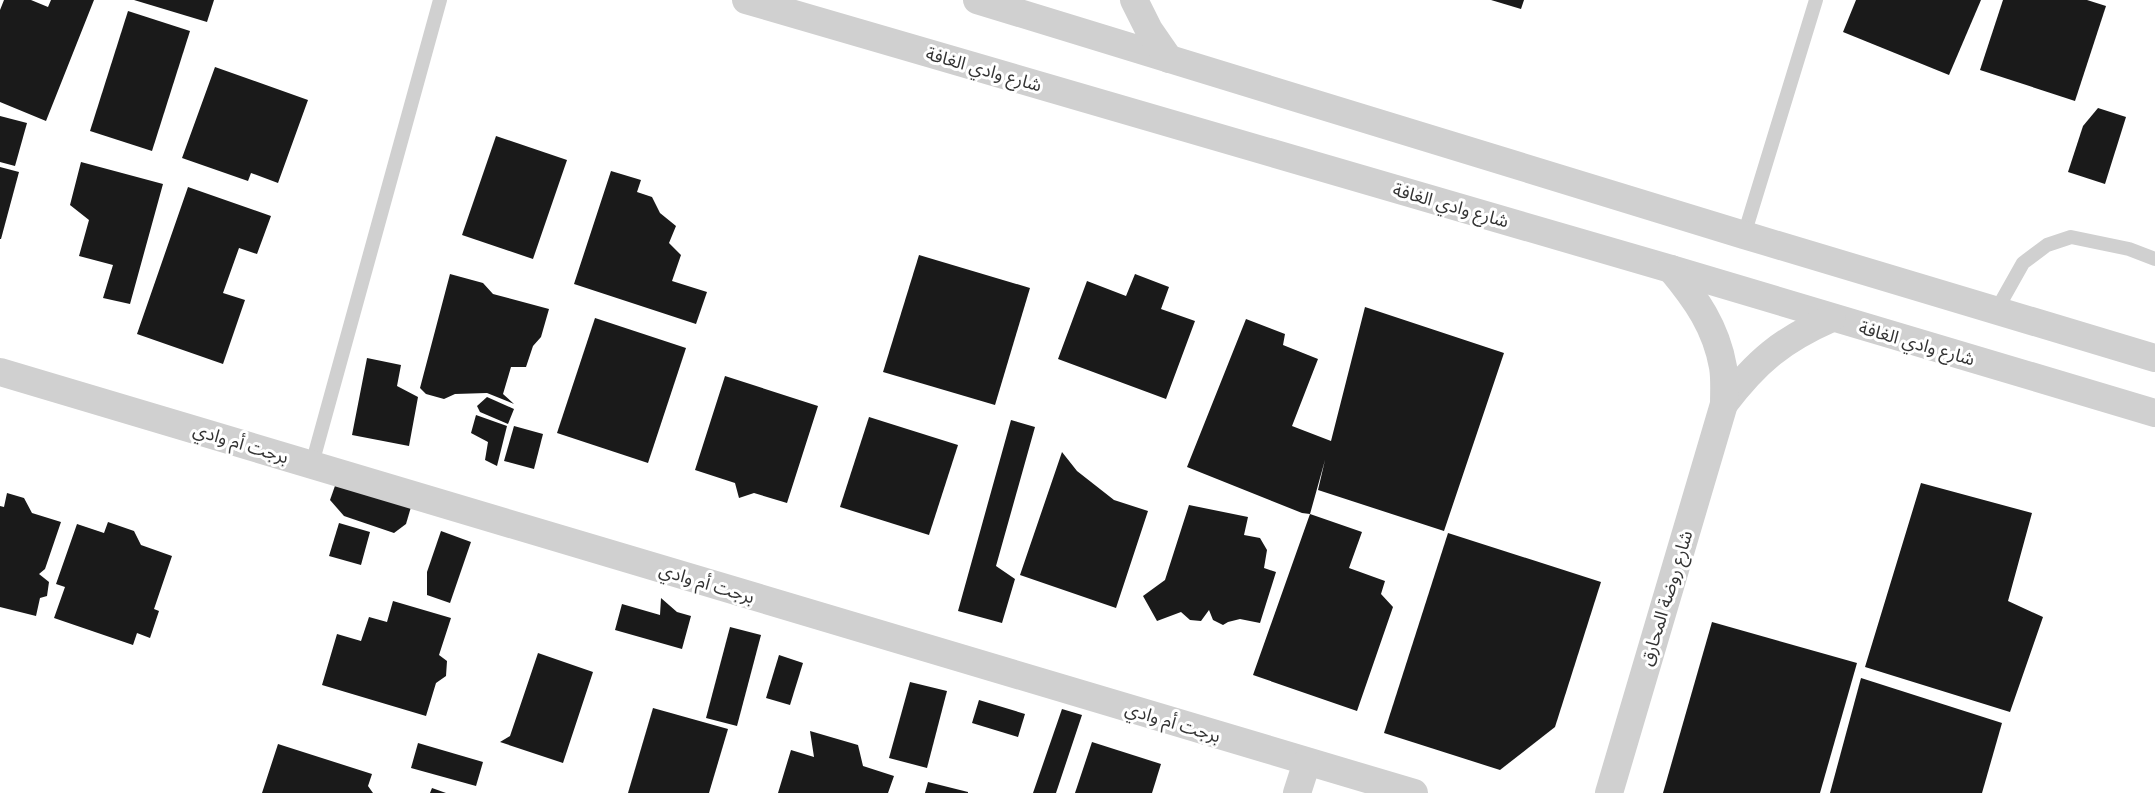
<svg xmlns="http://www.w3.org/2000/svg" width="2155" height="793" font-family="Mulish,'Noto Sans Arabic',sans-serif">
	<rect width="100%" height="100%" fill="#fff"/>
	<g fill="#1a1a1a">
		<polygon points="4,0 31,0 48,7 51,0 94,0 46,121 0,102 0,10"/>
		<polygon points="134,0 214,0 207,22"/>
		<polygon points="1491,0 1524,0 1521,9"/>
		<polygon points="1856,0 1981,0 1949,75 1843,32"/>
		<polygon points="2003,0 2087,0 2106,6 2075,101 1980,70"/>
		<polygon points="128,11 190,31 152,151 90,131"/>
		<polygon points="215,67 308,100 278,183 251,173 248,181 182,158"/>
		<polygon points="2098,108 2126,117 2105,184 2068,172 2083,126"/>
		<polygon points="0,116 27,123 15,166 0,162"/>
		<polygon points="496,136 567,160 533,259 462,235"/>
		<polygon points="81,162 163,184 130,304 103,298 113,265 79,256 89,220 70,205"/>
		<polygon points="0,167 19,172 1,239 0,239"/>
		<polygon points="611,171 641,180 637,192 652,197 660,213 676,226 669,243 681,255 672,281 707,292 696,324 574,284"/>
		<polygon points="188,187 271,216 257,254 239,248 223,293 245,300 223,364 137,334"/>
		<polygon points="919,255 1030,288 995,405 883,372"/>
		<polygon points="450,274 483,283 493,294 549,309 541,337 533,346 526,367 511,367 503,394 514,404 487,393 455,394 444,399 426,394 420,388"/>
		<polygon points="1135,274 1169,287 1161,309 1195,321 1166,399 1058,359 1087,281 1126,296"/>
		<polygon points="1365,307 1504,353 1444,531 1318,490 1325,460 1310,514 1302,513 1187,467 1246,319 1285,334 1283,345 1318,359 1292,426 1331,441"/>
		<polygon points="595,318 686,348 648,463 557,433"/>
		<polygon points="367,358 401,365 397,386 418,397 409,446 352,435"/>
		<polygon points="725,376 818,406 787,503 754,493 739,498 735,483 695,470"/>
		<polygon points="487,397 514,409 508,424 480,412 477,406"/>
		<polygon points="476,415 507,426 497,466 485,460 488,442 471,433"/>
		<polygon points="869,417 958,445 929,535 840,507"/>
		<polygon points="1011,420 1035,427 996,566 1015,579 1002,623 958,611"/>
		<polygon points="514,426 543,434 534,469 504,461"/>
		<polygon points="1062,452 1077,471 1114,500 1148,511 1116,608 1020,575"/>
		<polygon points="336,483 411,507 406,524 394,533 344,516 330,500"/>
		<polygon points="1921,483 2032,513 2008,601 2043,617 2010,712 1865,667"/>
		<polygon points="7,493 24,498 32,513 61,522 45,569 39,574 49,582 47,596 40,598 36,616 0,607 0,506 4,507"/>
		<polygon points="1189,505 1248,517 1244,535 1260,538 1267,550 1264,568 1276,572 1260,623 1240,619 1228,622 1223,625 1213,620 1209,610 1201,621 1190,620 1181,612 1157,621 1143,596 1165,580"/>
		<polygon points="1310,514 1362,532 1349,568 1385,581 1381,594 1393,607 1357,711 1253,675"/>
		<polygon points="108,522 134,531 141,545 172,556 154,609 159,611 150,638 137,633 133,645 54,618 65,587 56,584 77,524 104,533"/>
		<polygon points="339,523 370,532 361,565 329,556"/>
		<polygon points="441,531 471,542 450,603 427,595 427,572"/>
		<polygon points="1448,533 1601,582 1555,727 1500,770 1384,733"/>
		<polygon points="661,598 677,612 691,616 682,649 615,630 622,604 660,615"/>
		<polygon points="393,601 451,618 439,655 447,661 446,676 436,683 426,716 322,685 337,634 361,641 369,617 387,622"/>
		<polygon points="1712,622 1857,663 1820,793 1663,793"/>
		<polygon points="730,627 761,635 737,726 706,718"/>
		<polygon points="538,653 593,672 563,763 500,742 510,736"/>
		<polygon points="779,655 803,663 790,705 766,698"/>
		<polygon points="1861,678 2002,723 1982,793 1830,793"/>
		<polygon points="910,682 947,691 927,768 889,758"/>
		<polygon points="979,700 1025,714 1018,737 972,723"/>
		<polygon points="653,708 728,729 709,793 628,793"/>
		<polygon points="1062,709 1082,715 1056,793 1033,793"/>
		<polygon points="810,731 858,745 863,766 894,776 888,793 778,793 791,750 814,757"/>
		<polygon points="1092,742 1161,764 1152,793 1075,793"/>
		<polygon points="418,743 483,762 476,786 411,768"/>
		<polygon points="278,744 372,774 368,786 373,793 262,793"/>
		<polygon points="928,782 968,792 968,793 925,793"/>
		<polygon points="432,788 446,793 430,793"/>
	</g>
	<g fill="none" stroke-linecap="round" stroke-linejoin="round">
		<g stroke="#d0d0d0" stroke-width="14">
			<polyline points="1744,235 1816,0"/>
			<polyline points="1996,311 2023,263 2047,245 2071,237 2129,249 2155,259"/>
			<polyline points="312,464 440,0"/>
		</g>
		<g stroke="#d0d0d0" stroke-width="28">
			<polyline points="746,0 1671,269 2155,413"/>
			<polyline points="977,0 1744,235 2155,358"/>
			<polyline points="1134,0 1149,30 1169,59"/>
			<polyline points="0,372 1414,793"/>
			<path d="M1724,404C1757,361 1782,340 1832,318"/>
			<polyline points="1297,793 1307,762"/>
			<path d="M1609,793L1724,404C1724,392 1725,379 1723,367C1716,327 1696,299 1671,269"/>
		</g>
	</g>
	<g text-anchor="middle" dominant-baseline="central" stroke-width="6" stroke-linejoin="round" paint-order="stroke">
		<g font-size="18" fill="#333" stroke="#fff">
			<text transform="translate(984 69) rotate(16)">شارع وادي الغافة</text>
			<text transform="translate(1451 205) rotate(16)">شارع وادي الغافة</text>
			<text transform="translate(1917 343) rotate(16)">شارع وادي الغافة</text>
			<text transform="translate(241 443) rotate(17)">برجت أم وادي</text>
			<text transform="translate(707 583) rotate(17)">برجت أم وادي</text>
			<text transform="translate(1666 598) rotate(-73)">شارع روضة المحارق</text>
			<text transform="translate(1173 722) rotate(17)">برجت أم وادي</text>
		</g>
	</g>
</svg>
